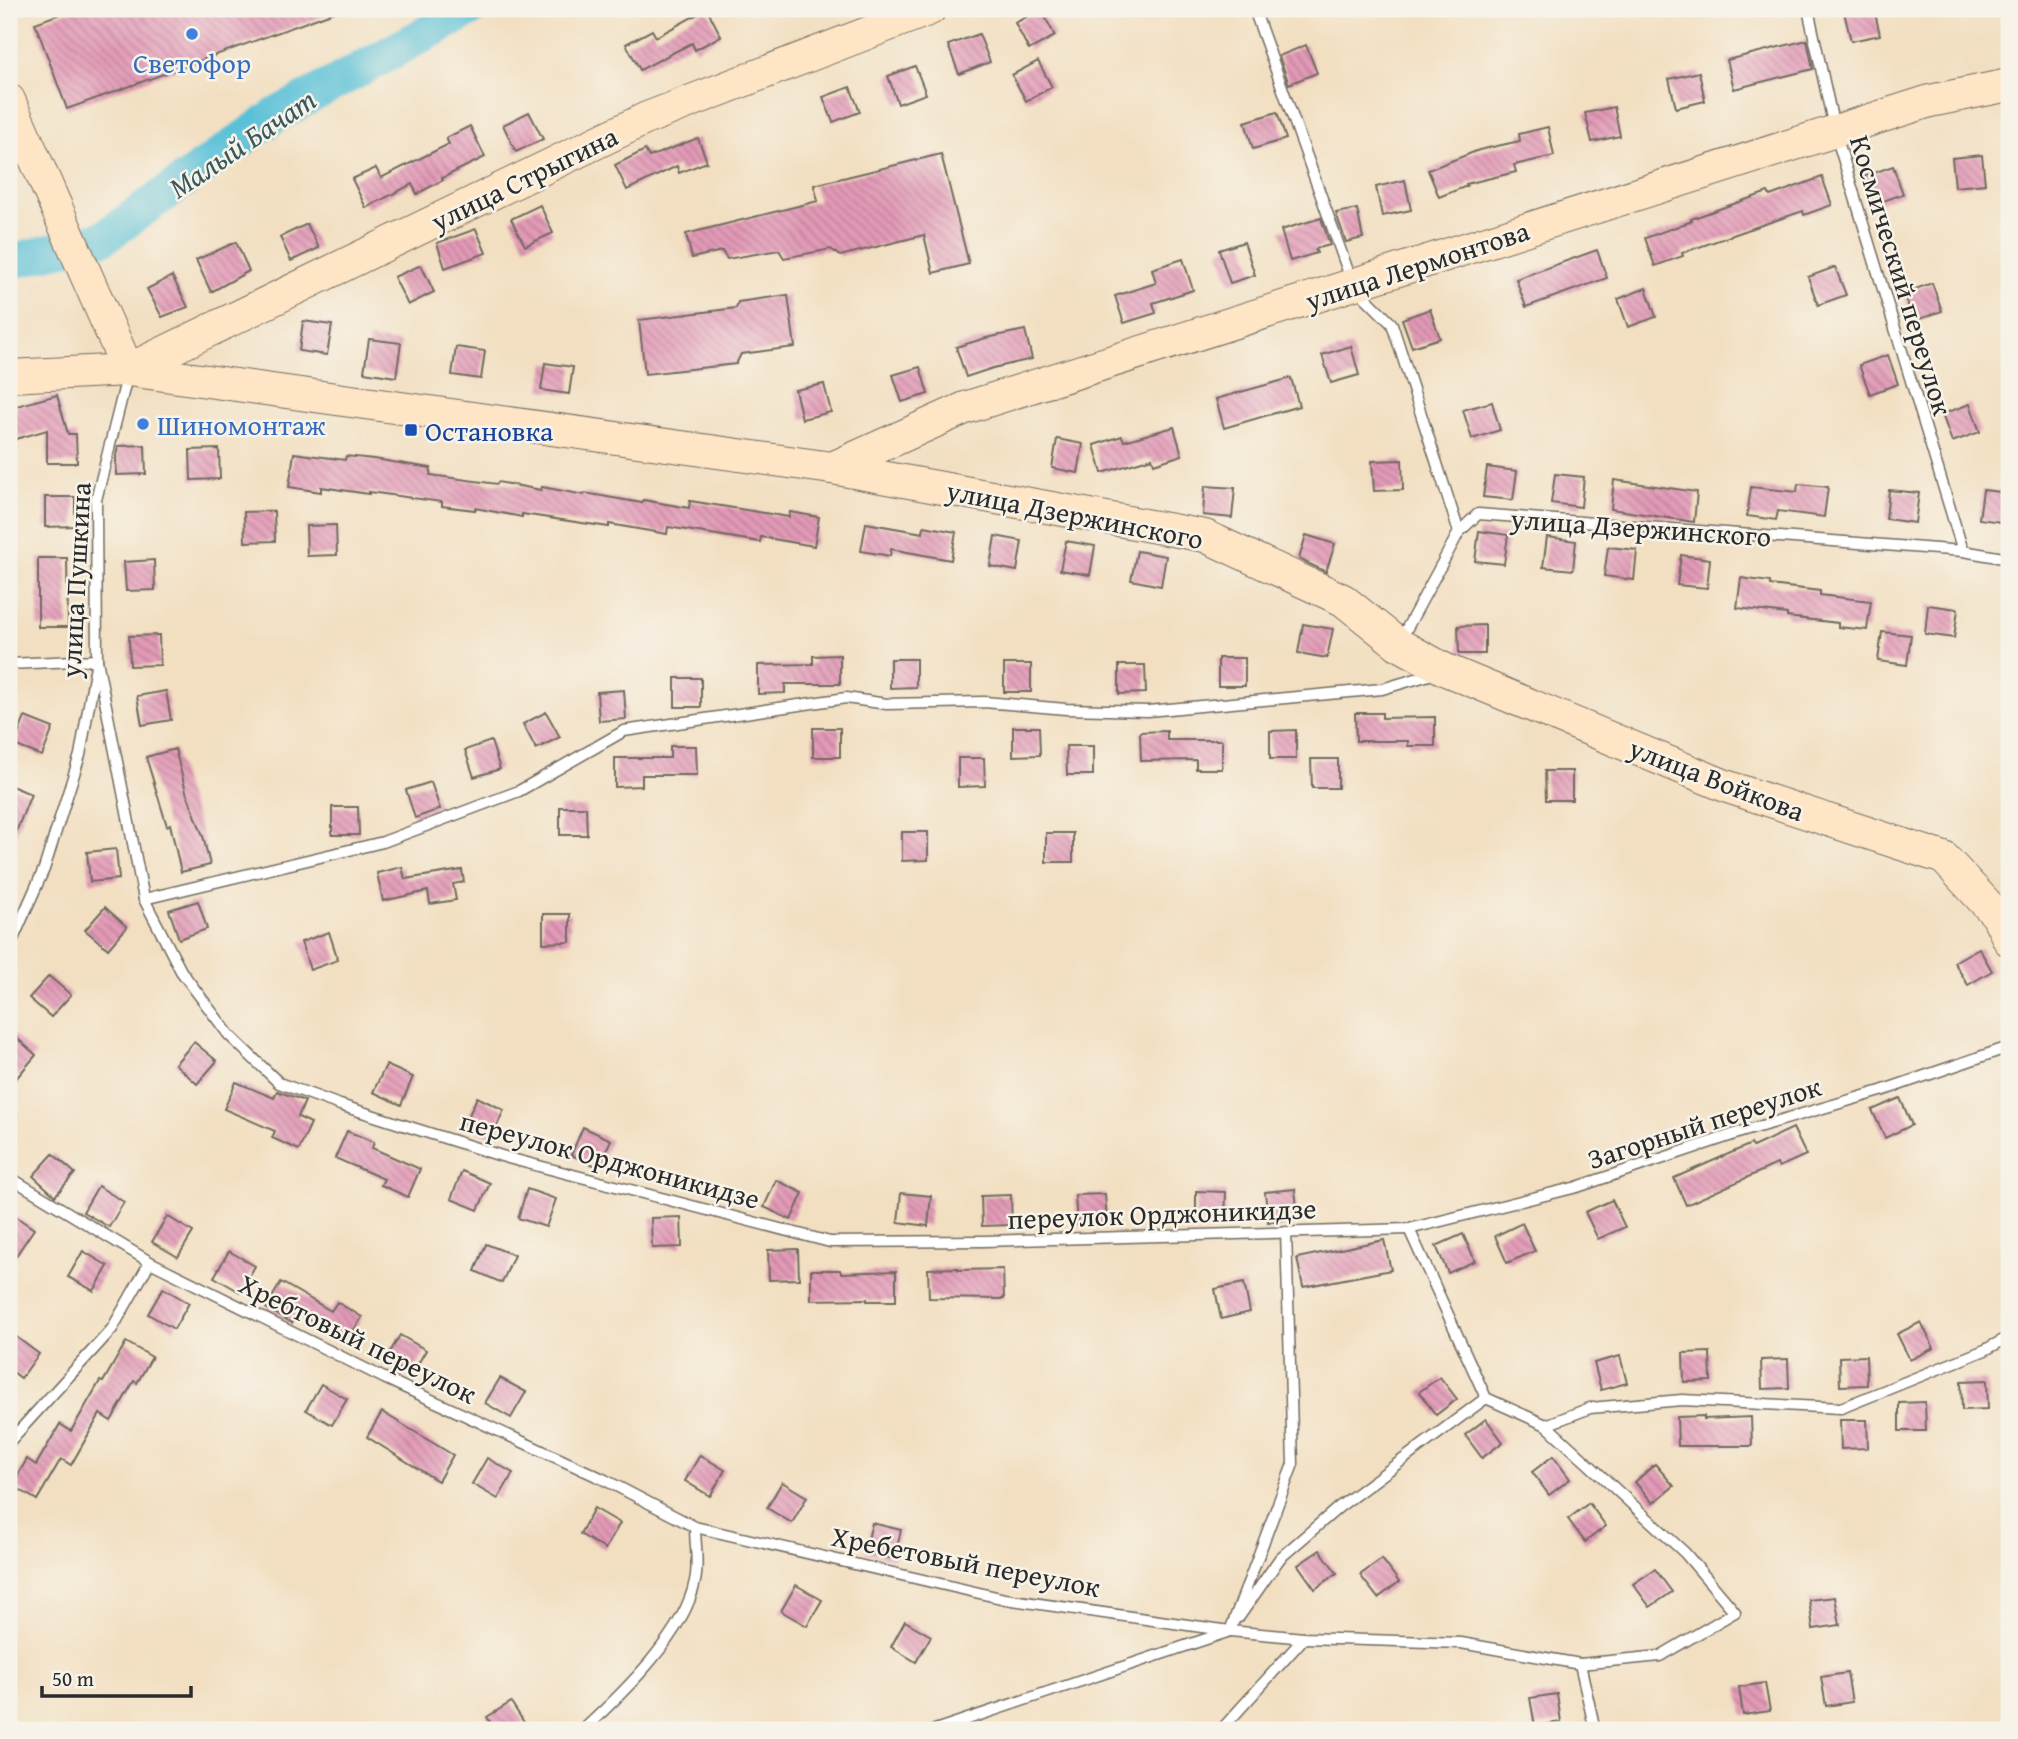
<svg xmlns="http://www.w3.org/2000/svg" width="2018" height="1739" font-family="'Gentium Book Plus',serif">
	<defs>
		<pattern id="building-back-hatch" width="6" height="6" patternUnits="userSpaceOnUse" patternTransform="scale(1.75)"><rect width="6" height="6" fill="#e39ab7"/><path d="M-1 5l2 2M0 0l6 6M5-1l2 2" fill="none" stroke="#b87e95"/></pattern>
	</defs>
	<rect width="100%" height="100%" fill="#f7f3e8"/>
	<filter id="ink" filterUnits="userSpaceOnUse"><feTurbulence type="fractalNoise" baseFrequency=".0143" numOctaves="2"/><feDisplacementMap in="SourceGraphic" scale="14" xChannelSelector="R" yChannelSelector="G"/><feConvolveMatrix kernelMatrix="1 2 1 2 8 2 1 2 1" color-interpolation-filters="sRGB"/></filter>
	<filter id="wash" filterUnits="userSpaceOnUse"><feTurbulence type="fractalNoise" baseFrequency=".00686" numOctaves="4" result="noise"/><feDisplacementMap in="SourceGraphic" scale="28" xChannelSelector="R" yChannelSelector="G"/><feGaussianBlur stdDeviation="1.57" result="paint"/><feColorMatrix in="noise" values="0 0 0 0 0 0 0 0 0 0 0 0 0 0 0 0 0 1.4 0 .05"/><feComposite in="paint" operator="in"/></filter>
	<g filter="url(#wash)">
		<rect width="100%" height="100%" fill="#f2dfc1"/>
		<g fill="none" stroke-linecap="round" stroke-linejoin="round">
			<polyline stroke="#59c0d7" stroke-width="35" points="9,262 103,238 276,115 471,9"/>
		</g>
		<g id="blocks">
			<g fill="url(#building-back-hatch)">
				<polygon points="74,9 337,9 337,11 67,109 35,23"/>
				<polygon points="707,9 721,36 695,50 692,43 640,70 626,44 652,30 656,37"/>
				<polygon points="1041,9 1055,36 1029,50 1015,23"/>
				<polygon points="1861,9 1874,9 1880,35 1851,41 1844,12"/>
				<polygon points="979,34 990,62 959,74 948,45"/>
				<polygon points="1807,40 1813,69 1734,89 1727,60"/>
				<polygon points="1306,45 1317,73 1289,84 1279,56"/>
				<polygon points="1038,61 1052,87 1026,101 1012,75"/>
				<polygon points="915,66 926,94 898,104 888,76"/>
				<polygon points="1699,72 1705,101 1676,108 1669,79"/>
				<polygon points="850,87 860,112 833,122 823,97"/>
				<polygon points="1614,107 1620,136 1592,142 1585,113"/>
				<polygon points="529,112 543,139 516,152 503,125"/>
				<polygon points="1277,112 1286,139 1253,149 1245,122"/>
				<polygon points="470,126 485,157 442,178 443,180 417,194 412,184 366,208 352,179 376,168 381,178 449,144 446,138"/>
				<polygon points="1548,127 1554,156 1514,165 1516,172 1466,184 1467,186 1439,197 1428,170 1479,150 1520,141 1519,134"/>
				<polygon points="698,138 707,162 679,173 677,166 627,190 615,165 645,150 649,157"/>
				<polygon points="941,154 969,264 933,273 924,235 840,256 831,249 784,258 779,250 727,259 722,251 692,258 686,234 818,201 814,185"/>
				<polygon points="1982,155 1985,184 1955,187 1952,158"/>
				<polygon points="1893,166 1903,194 1875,204 1865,176"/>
				<polygon points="1822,177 1832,205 1804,215 1803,211 1750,229 1682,253 1683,256 1655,266 1645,238 1692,221 1691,219 1719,209 1768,192 1770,196"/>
				<polygon points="1405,180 1411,210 1382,216 1376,187"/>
				<polygon points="540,205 553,233 525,246 511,219"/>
				<polygon points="1357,209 1363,238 1346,242 1336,213"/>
				<polygon points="1321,218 1330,245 1315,249 1317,253 1290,261 1281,230"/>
				<polygon points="307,224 319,248 291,261 280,237"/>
				<polygon points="476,229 486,253 445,268 437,243"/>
				<polygon points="236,242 249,271 211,292 196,260"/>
				<polygon points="1244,242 1255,275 1230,283 1219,250"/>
				<polygon points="1597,250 1607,278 1526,307 1516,279"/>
				<polygon points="1183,259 1193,290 1153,303 1156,313 1124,323 1115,296 1156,283 1152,269"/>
				<polygon points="421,265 434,292 408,305 394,277"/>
				<polygon points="1835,267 1846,295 1818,305 1808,277"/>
				<polygon points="172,276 188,307 162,317 147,289"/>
				<polygon points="1932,283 1942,311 1914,321 1904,293"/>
				<polygon points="1646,288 1656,317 1628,327 1618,299"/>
				<polygon points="788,295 795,347 741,354 736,364 645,374 639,320 736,308 738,302"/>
				<polygon points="1430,309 1440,338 1412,347 1402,319"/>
				<polygon points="303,321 332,325 327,355 299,351"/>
				<polygon points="1025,330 1032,359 993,368 966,377 956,347 986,338"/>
				<polygon points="369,339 401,343 396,377 364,372"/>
				<polygon points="1351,346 1359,375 1331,383 1322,355"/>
				<polygon points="456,347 485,351 481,379 452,375"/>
				<polygon points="1888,355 1898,384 1870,394 1859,365"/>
				<polygon points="545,363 573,367 569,394 541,390"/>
				<polygon points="920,367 928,394 902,402 893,375"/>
				<polygon points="1291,378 1299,406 1224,428 1216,399"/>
				<polygon points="824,384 831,412 802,419 795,390"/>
				<polygon points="57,395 68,434 76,434 77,463 47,463 47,430 9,441 9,408"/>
				<polygon points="1492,402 1500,430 1472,439 1463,410"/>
				<polygon points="1970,404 1980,432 1952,442 1942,414"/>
				<polygon points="1174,427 1182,455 1154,464 1152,458 1102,473 1094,445 1122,436 1124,441"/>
				<polygon points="1057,439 1083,444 1078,473 1052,468"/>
				<polygon points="145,445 146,474 116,475 116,455 118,446"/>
				<polygon points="219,449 220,479 191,480 190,450"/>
				<polygon points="294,453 345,460 346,456 374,459 431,468 430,475 497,484 498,482 541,490 542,487 584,495 585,493 642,503 643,500 689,508 690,501 789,517 790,512 819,517 814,546 761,537 760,542 668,527 667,534 609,524 609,527 522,514 522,517 475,508 475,510 442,506 442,502 369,492 369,494 321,487 321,492 289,487"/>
				<polygon points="1402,460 1403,490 1374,491 1372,461"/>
				<polygon points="1487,467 1517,471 1513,500 1483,497"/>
				<polygon points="1555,474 1584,477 1581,507 1551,503"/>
				<polygon points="1614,480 1697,492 1694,522 1611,509"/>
				<polygon points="1798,484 1828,487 1824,517 1778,511 1776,520 1747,516 1751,487 1797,492"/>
				<polygon points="1205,486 1235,488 1232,518 1203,515"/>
				<polygon points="1889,490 1919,493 1915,523 1886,519"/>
				<polygon points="1983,490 2009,493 2009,523 1979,519"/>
				<polygon points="45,497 75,497 75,526 45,527"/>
				<polygon points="274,511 275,541 245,542 244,512"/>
				<polygon points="866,523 923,533 924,526 956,532 951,560 891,549 890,556 861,551"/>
				<polygon points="336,525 337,555 307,556 306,526"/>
				<polygon points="1479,531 1508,535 1504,564 1475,561"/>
				<polygon points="1306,535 1335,544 1326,572 1299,559"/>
				<polygon points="995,536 1022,541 1017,571 990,566"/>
				<polygon points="1547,537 1576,541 1573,570 1543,567"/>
				<polygon points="1066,541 1095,546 1090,575 1060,570"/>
				<polygon points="1608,547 1637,550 1634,580 1604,576"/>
				<polygon points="1137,551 1166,556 1161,586 1131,580"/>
				<polygon points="1681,555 1710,559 1707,588 1677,585"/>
				<polygon points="38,558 67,558 68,627 38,627"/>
				<polygon points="154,560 155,590 126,591 124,562"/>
				<polygon points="1741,578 1770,582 1770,585 1820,591 1820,595 1871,601 1867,630 1838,627 1838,623 1787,617 1787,614 1737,608"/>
				<polygon points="1928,605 1958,609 1954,638 1925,634"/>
				<polygon points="1303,624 1333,629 1327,658 1298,653"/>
				<polygon points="1485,625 1485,654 1459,654 1458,626"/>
				<polygon points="1882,632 1911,635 1907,665 1878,661"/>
				<polygon points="159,635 160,665 130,666 129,636"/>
				<polygon points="840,655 840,684 785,684 785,693 758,694 758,665 813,664 813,656"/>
				<rect x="1218" y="658" width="27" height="28"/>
				<polygon points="890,659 916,659 916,687 890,688"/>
				<rect x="1004" y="664" width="27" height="28"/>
				<polygon points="1119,665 1145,665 1146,693 1119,694"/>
				<rect x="675" y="678" width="26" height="29"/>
				<polygon points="624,690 626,719 599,721 597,692"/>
				<polygon points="166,691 171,720 142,725 137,696"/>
				<polygon points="546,712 560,737 536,749 523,724"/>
				<polygon points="1355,713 1382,713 1382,718 1435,717 1435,746 1408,746 1408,741 1356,741"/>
				<polygon points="25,717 53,728 42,756 14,745"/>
				<polygon points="1013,727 1039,727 1040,755 1013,756"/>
				<rect x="813" y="728" width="27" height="29"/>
				<polygon points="1296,730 1296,759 1270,759 1270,731"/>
				<polygon points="1167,731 1167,740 1222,740 1222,769 1196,769 1196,760 1141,761 1140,732"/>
				<polygon points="491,741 500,769 474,777 465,750"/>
				<polygon points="670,746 696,746 697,775 642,775 642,786 615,787 615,758 670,758"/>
				<polygon points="1066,746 1093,746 1093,775 1067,775"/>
				<polygon points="175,749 186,791 203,836 210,865 181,872 170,824 167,826 146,757"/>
				<polygon points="958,758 984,758 985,786 958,787"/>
				<polygon points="1311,759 1338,759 1338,788 1312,788"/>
				<polygon points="1545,771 1572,771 1572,800 1546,800"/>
				<polygon points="431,782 440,809 415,818 406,790"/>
				<polygon points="9,785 31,794 10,847 9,847"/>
				<polygon points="332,807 358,807 359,835 332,835"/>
				<polygon points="560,807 586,807 587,835 560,835"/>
				<polygon points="902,832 928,832 928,860 902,861"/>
				<rect x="1046" y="833" width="27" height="29"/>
				<polygon points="116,849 119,879 90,882 87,852"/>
				<polygon points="402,867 405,879 462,870 464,882 453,884 456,900 430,904 428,891 383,901 377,873"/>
				<polygon points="198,901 207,929 179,939 169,910"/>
				<polygon points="105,907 127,927 108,949 85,930"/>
				<polygon points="543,914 570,914 570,942 543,943"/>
				<polygon points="329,932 338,960 310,970 301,942"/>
				<polygon points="1979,948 1992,971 1968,985 1954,962"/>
				<polygon points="49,976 71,995 51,1017 29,998"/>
				<polygon points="9,1031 36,1055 9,1087"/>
				<polygon points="194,1042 217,1061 197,1084 175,1064"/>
				<polygon points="386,1065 413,1077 401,1105 373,1092"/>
				<polygon points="236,1082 274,1098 277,1091 305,1101 298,1117 311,1123 299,1150 272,1138 275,1131 224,1109"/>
				<polygon points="477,1097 504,1110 492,1137 465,1124"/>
				<polygon points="1900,1098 1912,1125 1885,1138 1872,1110"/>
				<polygon points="583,1127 611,1140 598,1167 571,1155"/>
				<polygon points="1793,1128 1806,1155 1779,1167 1777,1164 1686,1205 1674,1178 1751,1144 1753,1147"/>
				<polygon points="347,1131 374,1142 372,1148 420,1169 408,1197 381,1185 384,1179 335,1158"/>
				<polygon points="53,1154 75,1173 55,1196 33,1176"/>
				<polygon points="462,1171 490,1183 478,1210 451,1199"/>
				<polygon points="776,1180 803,1193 791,1220 764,1207"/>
				<polygon points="98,1186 124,1202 109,1227 83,1212"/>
				<polygon points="527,1189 556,1199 546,1227 518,1218"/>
				<polygon points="1295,1189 1298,1218 1268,1222 1265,1192"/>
				<polygon points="1196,1191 1226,1192 1225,1221 1196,1221"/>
				<polygon points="901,1193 931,1196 928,1226 898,1222"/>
				<polygon points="1105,1194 1107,1223 1077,1225 1075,1195"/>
				<polygon points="1011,1195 1012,1225 982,1226 981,1196"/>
				<polygon points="1612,1200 1625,1227 1598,1239 1585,1212"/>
				<polygon points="9,1212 34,1229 9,1266"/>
				<polygon points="167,1216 193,1232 178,1257 152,1242"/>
				<polygon points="681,1217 682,1247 652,1248 651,1218"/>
				<polygon points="1522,1223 1535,1251 1507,1263 1495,1236"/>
				<polygon points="1463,1234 1475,1261 1448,1273 1436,1246"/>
				<polygon points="1384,1240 1391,1270 1303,1287 1297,1258"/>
				<polygon points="486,1244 514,1255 502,1283 475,1271"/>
				<polygon points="798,1249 799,1279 769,1280 768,1250"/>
				<polygon points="83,1251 108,1266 94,1291 68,1277"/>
				<polygon points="229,1251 255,1266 240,1292 214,1277"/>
				<polygon points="958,1268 958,1270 1003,1269 1004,1299 929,1298 928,1269"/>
				<polygon points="811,1270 840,1270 841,1273 896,1271 896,1301 867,1301 867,1299 811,1300"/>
				<polygon points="281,1282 331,1311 337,1302 362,1317 347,1342 298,1313 292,1323 266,1308"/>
				<polygon points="1244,1283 1250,1312 1221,1319 1215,1289"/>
				<polygon points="163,1288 189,1303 174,1329 148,1314"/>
				<polygon points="1921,1322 1934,1348 1910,1360 1897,1334"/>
				<polygon points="400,1335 426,1350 411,1376 385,1361"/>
				<polygon points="15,1336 39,1354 21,1378 9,1369 9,1344"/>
				<polygon points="126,1342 152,1357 137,1383 134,1381 111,1421 100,1414 71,1465 61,1459 37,1500 12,1485 27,1459 36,1465 60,1424 71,1431 100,1381 103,1382"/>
				<polygon points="1710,1352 1711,1381 1684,1382 1683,1353"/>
				<polygon points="1620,1356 1627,1383 1601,1390 1594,1363"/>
				<polygon points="1866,1356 1867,1385 1840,1386 1839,1357"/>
				<polygon points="1788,1359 1789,1388 1762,1389 1761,1360"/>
				<polygon points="1440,1377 1457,1399 1436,1415 1419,1392"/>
				<polygon points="500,1378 526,1392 511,1418 485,1403"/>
				<polygon points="1987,1380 1988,1409 1962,1410 1961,1381"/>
				<polygon points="321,1384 347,1399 332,1425 306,1410"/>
				<polygon points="1925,1402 1926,1431 1899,1431 1899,1403"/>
				<polygon points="382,1412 453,1455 438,1481 367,1437"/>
				<polygon points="1704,1416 1704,1419 1751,1417 1752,1446 1678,1446 1677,1417"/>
				<polygon points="1486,1419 1503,1442 1482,1458 1465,1435"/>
				<polygon points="1840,1420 1867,1420 1868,1448 1841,1449"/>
				<polygon points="700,1455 725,1470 710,1496 685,1481"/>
				<polygon points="1553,1456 1570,1479 1549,1495 1532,1472"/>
				<polygon points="487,1458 513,1473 498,1499 472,1484"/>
				<polygon points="1655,1464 1674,1486 1653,1503 1635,1482"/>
				<polygon points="782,1482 807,1497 792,1523 767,1508"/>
				<polygon points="1589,1503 1606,1526 1585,1542 1568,1519"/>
				<polygon points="594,1508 620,1523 605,1549 580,1534"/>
				<polygon points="872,1523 901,1530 894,1559 865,1552"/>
				<polygon points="1320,1550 1337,1573 1315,1589 1298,1565"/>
				<polygon points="1382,1559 1399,1582 1378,1598 1360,1575"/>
				<polygon points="1655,1569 1672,1592 1650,1607 1633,1584"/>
				<polygon points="796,1585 822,1600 807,1626 781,1611"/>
				<polygon points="1835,1597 1840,1625 1813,1629 1809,1600"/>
				<polygon points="905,1621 931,1636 916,1662 891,1647"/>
				<polygon points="1847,1673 1852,1702 1826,1706 1821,1677"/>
				<polygon points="1765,1683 1770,1711 1743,1715 1739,1687"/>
				<polygon points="1557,1694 1561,1722 1535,1726 1530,1698"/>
				<polygon points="511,1702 525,1724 516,1730 495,1730 487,1717"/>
			</g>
		</g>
	</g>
	<g filter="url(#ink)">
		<use href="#blocks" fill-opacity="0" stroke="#716a60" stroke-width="2"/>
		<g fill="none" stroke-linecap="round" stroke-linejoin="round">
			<g stroke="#716a60" stroke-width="13">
				<g id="lane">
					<polyline points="1254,9 1353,285 1392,324 1459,532"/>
					<polyline points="1808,9 1835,132 1963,551"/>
					<polyline points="1400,641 1459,532 1478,514 1963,551 2009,559"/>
					<polyline points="9,664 97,660 144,899 181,971 229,1035 279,1083 340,1105 508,1158 830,1242 984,1241 1409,1229 1577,1187 1741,1132 1881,1091 2009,1047"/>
					<polyline points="144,899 383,842 519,791 624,731 846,698 887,704 984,702 1066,709 1148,711 1382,689 1436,673"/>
					<polyline points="9,948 44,869 80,755 97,660 96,500 128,373"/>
					<polyline points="9,1177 150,1262 384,1378 603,1479 695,1527 1005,1599 1230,1631 1304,1638 1461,1643 1580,1664 1595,1730"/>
					<polyline points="1409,1229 1486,1398 1546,1425 1685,1553 1735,1612 1660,1656 1580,1664"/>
					<polyline points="1546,1425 1590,1408 1682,1400 1841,1408 1985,1350 2009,1337"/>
					<polyline points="9,1442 112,1329 150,1262"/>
					<polyline points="1239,1617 1280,1558 1339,1507 1486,1398"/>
					<polyline points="1230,1631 1293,1464 1286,1232"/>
					<path d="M583,1730C622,1694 685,1634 695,1581C699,1564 695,1544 695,1527"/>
					<polyline points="935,1730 1227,1632"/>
					<polyline points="1221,1730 1304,1638"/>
				</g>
			</g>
			<g stroke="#716a60" stroke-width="34">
				<g id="secondary">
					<polyline points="9,100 128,370"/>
					<polyline points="128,370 647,118 930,9"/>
					<polyline points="9,376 128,370 832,468 1205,536 1343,600 1398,644 1446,670 1728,787 1944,858 1997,915 2009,940"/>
					<polyline points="832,468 965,408 1930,101 2009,85"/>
				</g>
			</g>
			<use href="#lane" stroke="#fff" stroke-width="10"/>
			<use href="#secondary" stroke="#fee5c5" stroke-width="32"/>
		</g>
	</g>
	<g fill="#3f7fe0" stroke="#f7f3e8" stroke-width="2.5">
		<circle cx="192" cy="34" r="7"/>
		<circle cx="143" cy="424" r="7"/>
	</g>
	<rect fill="#1a4fb4" stroke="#f7f3e8" stroke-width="2.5" x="404" y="423" width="14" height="14" rx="3.5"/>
	<g text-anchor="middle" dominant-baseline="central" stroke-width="5" stroke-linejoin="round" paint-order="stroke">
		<g font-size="28" fill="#366cbe" stroke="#f7f3e8">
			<text x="192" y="62">Светофор</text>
			<text x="157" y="424" text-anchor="start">Шиномонтаж</text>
		</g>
		<g font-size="28" fill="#2b2b2b" stroke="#f7f3e8">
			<text transform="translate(524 178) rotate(-26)">улица Стрыгина</text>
			<text transform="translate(1417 265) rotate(-18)">улица Лермонтова</text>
			<text transform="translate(1902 275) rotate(73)">Космический переулок</text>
			<text transform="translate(1075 514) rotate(11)">улица Дзержинского</text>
			<text transform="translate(1641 527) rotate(4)">улица Дзержинского</text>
			<text transform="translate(75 580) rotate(-87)">улица Пушкина</text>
			<text transform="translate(1717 779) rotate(21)">улица Войкова</text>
			<text transform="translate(1704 1122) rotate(-18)">Загорный переулок</text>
			<text transform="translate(610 1159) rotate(15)">переулок Орджоникидзе</text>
			<text transform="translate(1162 1213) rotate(-2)">переулок Орджоникидзе</text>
			<text transform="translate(358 1338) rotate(26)">Хребтовый переулок</text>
			<text transform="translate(966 1561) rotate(11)">Хребетовый переулок</text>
		</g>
		<g font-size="28" fill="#164399" stroke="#f7f3e8" text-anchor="start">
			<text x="425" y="430">Остановка</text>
		</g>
		<g font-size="30" font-style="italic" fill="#39585f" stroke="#f7f3e8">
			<text transform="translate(242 143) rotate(-34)">Малый Бачат</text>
		</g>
	</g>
	<rect width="2018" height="1739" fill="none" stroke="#f7f3e8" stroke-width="35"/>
	<path d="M42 1686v10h149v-10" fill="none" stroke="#2b2b2b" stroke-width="3.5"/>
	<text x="52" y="1686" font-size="21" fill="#2b2b2b" stroke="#f7f3e8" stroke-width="5" paint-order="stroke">50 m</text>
</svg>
